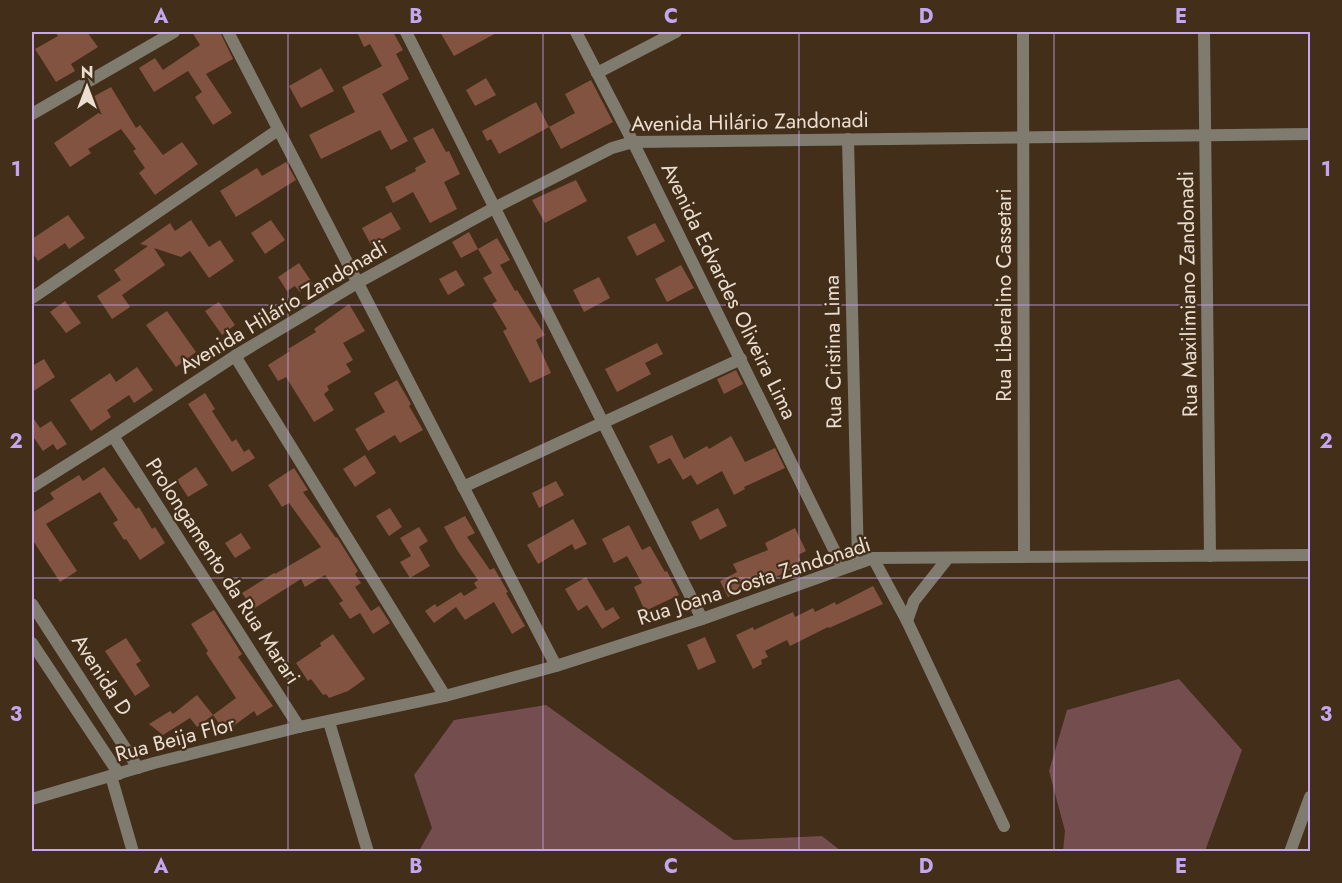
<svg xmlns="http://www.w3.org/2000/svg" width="1342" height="883" font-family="Jost,sans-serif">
	<rect width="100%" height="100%" fill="#422e19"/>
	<g fill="#744d4e">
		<polygon points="1179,679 1242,750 1205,851 1063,851 1065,831 1049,771 1067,710"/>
		<polygon points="546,705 734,840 822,836 841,851 419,851 432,828 414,775 454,720"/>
	</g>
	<g fill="#835341">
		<polygon points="55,32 87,32 98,47 71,64 75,71 56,82 35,49 58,36"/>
		<polygon points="192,32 220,32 233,59 206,74 232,113 213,125 195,97 202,92 188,71 154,92 139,68 155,58 163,70 200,45"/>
		<polygon points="357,32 393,32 403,50 396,54 409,79 382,94 408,141 391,150 380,130 321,159 309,135 355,112 342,87 382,66 370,44 364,47"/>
		<polygon points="440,32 498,32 454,56"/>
		<polygon points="321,68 334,91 301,108 289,86"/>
		<polygon points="486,78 496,95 475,106 466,90"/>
		<polygon points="591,80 613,122 561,149 549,127 575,113 565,94"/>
		<polygon points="111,87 136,128 140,125 163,155 182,142 198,164 155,195 139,173 145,168 133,151 136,149 121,129 88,149 91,153 70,167 54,143 100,112 91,98"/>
		<polygon points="536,102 549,127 499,154 491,139 487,141 482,131"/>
		<polygon points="433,128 446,152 449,151 460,174 444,182 457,209 430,223 413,192 393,203 385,187 416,171 415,168 426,162 413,138"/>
		<polygon points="286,162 296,180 236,217 220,191 257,168 262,176"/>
		<polygon points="576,180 587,201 545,223 532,200"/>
		<polygon points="391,212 401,229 371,245 362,228"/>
		<polygon points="68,215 85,238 69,249 65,243 38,261 32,252 32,239"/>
		<polygon points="191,220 209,247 220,240 234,261 209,278 190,251 181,257 154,248 165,265 122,295 130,307 112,319 97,296 121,280 114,270 148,246 140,244 170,223 175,231"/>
		<polygon points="271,220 285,240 265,254 251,233"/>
		<polygon points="655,223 665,241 637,256 627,237"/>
		<polygon points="469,232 478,249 461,258 452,242"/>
		<polygon points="497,238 510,260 500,265 515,291 517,290 545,335 536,340 551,373 530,383 503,331 507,329 492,304 497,301 483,278 492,273 478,249"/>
		<polygon points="299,263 313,284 300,292 295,286 287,291 278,277"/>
		<polygon points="681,265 694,288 667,302 655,279"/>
		<polygon points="456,270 465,285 448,295 439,279"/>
		<polygon points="599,277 610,298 584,312 573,290"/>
		<polygon points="65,301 81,323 66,333 50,312"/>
		<polygon points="219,302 235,325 222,335 205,311"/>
		<polygon points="349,304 365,331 343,343 353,360 346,364 351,372 327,386 329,390 324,394 334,410 314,422 286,377 278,381 268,365 290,351 288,349 316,332 314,329"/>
		<polygon points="167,311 196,352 176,367 146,325"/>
		<polygon points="657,343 663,354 645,363 651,374 617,392 605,369"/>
		<polygon points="44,359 55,377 32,392 32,366"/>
		<polygon points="137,367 153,390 134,403 129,395 107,410 111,417 91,431 70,400 110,373 116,382"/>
		<polygon points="736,370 743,384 724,394 717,379"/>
		<polygon points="397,380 411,404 409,406 423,430 400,443 395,435 368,451 355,429 385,412 374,393"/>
		<polygon points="205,393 215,409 212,411 232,442 236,439 244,452 249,449 255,458 232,472 188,404"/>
		<polygon points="32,416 40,428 51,421 67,444 57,450 53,444 43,451 32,435"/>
		<polygon points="672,435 684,459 707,446 709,449 731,436 745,462 775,448 785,468 744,487 745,489 734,495 722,471 697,485 691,475 683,480 670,458 658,464 649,446"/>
		<polygon points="365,455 376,473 355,487 343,469"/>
		<polygon points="104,467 136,509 139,507 152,529 155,527 165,543 140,560 126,539 124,540 113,523 118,520 100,492 46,524 77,571 60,582 32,539 32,513 54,499 50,493 79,475 83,481"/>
		<polygon points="196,467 208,485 188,497 177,480"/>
		<polygon points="294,468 308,490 303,492 336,538 337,537 358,571 355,574 361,583 355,587 371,611 379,606 390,623 373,634 360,613 350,619 339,603 343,601 325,575 305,587 301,579 253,609 242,593 274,573 275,574 321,547 289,503 282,507 268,485"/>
		<polygon points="556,481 564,495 539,508 532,493"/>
		<polygon points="390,508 402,527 389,536 376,516"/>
		<polygon points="718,508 727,526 700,540 691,522"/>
		<polygon points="465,516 475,533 467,537 490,570 494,568 508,592 506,593 525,626 512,634 494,602 465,620 456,607 434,623 425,611 435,604 437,607 461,592 464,596 477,588 474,583 478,580 457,550 444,527"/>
		<polygon points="573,519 587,544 575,550 572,544 538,564 527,545"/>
		<polygon points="629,525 642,550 650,546 665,572 667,571 679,595 645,611 634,587 642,583 627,556 614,563 602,539"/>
		<polygon points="419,527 428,541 419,547 430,566 410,578 400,562 411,556 400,538"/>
		<polygon points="795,528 806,551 798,555 802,564 774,578 773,575 728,597 720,581 737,572 733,564 768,550 765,543"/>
		<polygon points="241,533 251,548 235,558 225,543"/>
		<polygon points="586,577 606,611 613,607 620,618 602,629 587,605 578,611 565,589"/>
		<polygon points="873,586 883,604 829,628 828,627 790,646 787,640 765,651 768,657 761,660 762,664 753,669 736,635 753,627 754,630 793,612 795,617 813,608 815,612 835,602 836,605"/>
		<polygon points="214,610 242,654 238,657 273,706 257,716 254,711 225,732 213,715 236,698 206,653 208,651 191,624"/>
		<polygon points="333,634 365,679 348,691 329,698 326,694 323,695 311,679 308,681 296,663 321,646 320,643"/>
		<polygon points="705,637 716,662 698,670 687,645"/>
		<polygon points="126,638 141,661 136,664 150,686 135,696 105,651"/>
		<polygon points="197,695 213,715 197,727 190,718 163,735 149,724 170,711 173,714"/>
	</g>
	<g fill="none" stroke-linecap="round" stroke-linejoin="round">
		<g stroke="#7f7b6e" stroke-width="12">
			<polyline points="228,32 556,666"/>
			<polyline points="406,32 702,619"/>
			<polyline points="576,32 633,142 843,568"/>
			<polyline points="1023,32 1024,557"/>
			<polyline points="1204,32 1210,556"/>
			<polyline points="597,73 676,32"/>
			<polyline points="32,114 174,32"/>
			<polyline points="848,139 858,563"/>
			<polyline points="32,298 278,130"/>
			<polyline points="235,356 445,696"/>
			<polyline points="113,436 299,727"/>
			<polyline points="32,487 113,436 235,356 357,283 494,208 612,148 633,142 1310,134"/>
			<polyline points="463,487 741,359"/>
			<polyline points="873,558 907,621 1004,826"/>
			<polyline points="32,604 138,768"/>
			<polyline points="907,621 914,601 948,558"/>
			<polyline points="32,643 119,774"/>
			<polyline points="329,722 368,852"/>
			<polyline points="111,776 133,852"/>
			<polyline points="32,799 154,763 299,727 445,696 556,666 702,619 873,558 1310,555"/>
			<polyline points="1290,852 1310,797"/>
		</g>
	</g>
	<path fill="none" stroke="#c6a6f0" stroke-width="1.5" stroke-opacity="0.55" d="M288,32V852M543,32V852M799,32V852M1054,32V852M32,305H1310M32,578H1310"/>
	<g text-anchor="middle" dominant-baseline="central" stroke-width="4.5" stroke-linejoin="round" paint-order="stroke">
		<g font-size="21" fill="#ebded1" stroke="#422e19">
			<text transform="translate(750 122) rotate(-1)">Avenida Hilário Zandonadi</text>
			<text transform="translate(729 291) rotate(64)">Avenida Edvardes Oliveira Lima</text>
			<text transform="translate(1188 294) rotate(-91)">Rua Maxilimiano Zandonadi</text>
			<text transform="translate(1004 295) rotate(-90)">Rua Liberalino Cassetari</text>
			<text transform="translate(283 307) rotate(-31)">Avenida Hilário Zandonadi</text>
			<text transform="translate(833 352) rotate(-91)">Rua Cristina Lima</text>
			<text transform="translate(223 571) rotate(57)">Prolongamento da Rua Marari</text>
			<text transform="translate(754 581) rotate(-18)">Rua Joana Costa Zandonadi</text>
			<text transform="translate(102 675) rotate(57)">Avenida D</text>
			<text transform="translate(175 739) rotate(-15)">Rua Beija Flor</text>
		</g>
	</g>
	<rect width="1342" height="883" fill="none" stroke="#422e19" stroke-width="66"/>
	<g transform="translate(87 87)" stroke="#422e19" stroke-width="4.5" paint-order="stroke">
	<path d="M0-4.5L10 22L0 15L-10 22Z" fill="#ebded1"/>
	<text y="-9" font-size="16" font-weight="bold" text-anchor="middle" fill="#ebded1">N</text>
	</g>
	<rect x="33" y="33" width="1276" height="817" fill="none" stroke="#c6a6f0" stroke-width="2"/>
	<g font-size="20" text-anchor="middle" font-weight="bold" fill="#c6a6f0">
		<text x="161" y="23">A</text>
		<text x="416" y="23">B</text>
		<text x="671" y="23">C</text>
		<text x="926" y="23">D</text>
		<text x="1181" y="23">E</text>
		<text x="16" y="176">1</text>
		<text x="1326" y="176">1</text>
		<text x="16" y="448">2</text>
		<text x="1326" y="448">2</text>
		<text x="16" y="721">3</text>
		<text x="1326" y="721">3</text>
		<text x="161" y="873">A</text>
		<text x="416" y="873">B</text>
		<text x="671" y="873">C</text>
		<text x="926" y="873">D</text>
		<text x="1181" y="873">E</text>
	</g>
</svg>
